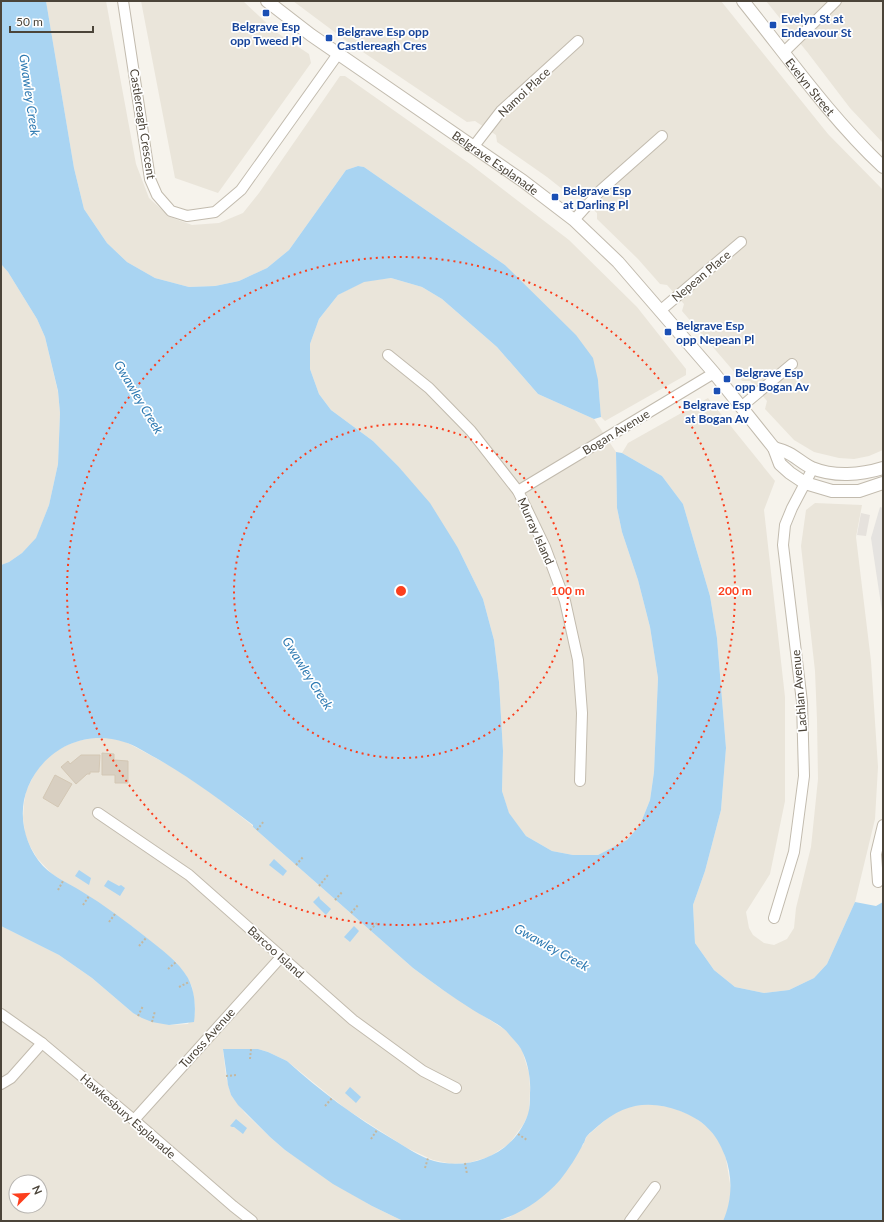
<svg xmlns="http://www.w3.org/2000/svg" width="884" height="1222" font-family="Lato,sans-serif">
	<rect width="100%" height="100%" fill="#f6f3ec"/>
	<g fill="#eae5da" fill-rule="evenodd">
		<polygon points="46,1 106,1 136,164 149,198 170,217 192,225 219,223 243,213 259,193 340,76 345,76 470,164 569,240 637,307 686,369 686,375 605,421 601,417 598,380 505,265 364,167 358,166 346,170 289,250 267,268 239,281 215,286 189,287 155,278 127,262 107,243 84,209 74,168"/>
		<polygon points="141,1 243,1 276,32 309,54 311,63 218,193 175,178"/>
		<polygon points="293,1 721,1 828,134 883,190 883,450 869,456 854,459 839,458 814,452 794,440 765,409 767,401 750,381 742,381 682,311 684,304 667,285 660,284 638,259 597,219 597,213 578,196 571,196 547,177 497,142 496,135 475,121 467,122 348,42"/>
		<polygon points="766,1 883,1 883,143 850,108 808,53"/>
		<polygon points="1,264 8,272 37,319 45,337 58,392 60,413 58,464 49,505 36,539 22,553 9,562 1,565"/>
		<polygon points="391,278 422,287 442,299 497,347 538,394 594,419 616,452 617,508 622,532 638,580 650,627 658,678 654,772 650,800 640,825 627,841 598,855 573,855 552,851 526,836 509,814 502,791 503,751 499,682 494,640 483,599 458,548 398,466 373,441 331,410 319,394 310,369 310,344 319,319 338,295 364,281"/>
		<polygon points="708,398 775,481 764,510 785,697 785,801 770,874 746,912 749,928 753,935 764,943 774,945 787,939 794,928 796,908 811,847 818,779 817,720 815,671 801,546 806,510 815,503 862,505 856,537 871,661 878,767 875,819 855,902 827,964 814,978 789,990 764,993 735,987 714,970 695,943 693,905 705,871 721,810 726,748 717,638 710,596 683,504 662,476 622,453 628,443"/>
		<path d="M94,738H110L126,742L174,768L214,795L253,826V827L413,968L440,988L507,1031L522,1050L529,1073L530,1089L529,1113L523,1125L509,1144L489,1157L468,1163L452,1164L433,1160L407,1148L346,1109L287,1061L268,1052L258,1049L223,1050L226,1076L231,1095L245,1113L270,1137L285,1150L333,1183L372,1206L403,1221H1V926L59,955L92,978L133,1013L169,1025L188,1024L195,1014V1005L192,987L188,978L176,962L133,927L106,908L52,874L37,858L30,846L25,834L23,818L24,803L26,791L36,771L49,756L56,751L69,744L82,740ZM16,1182H40V1206H16Z"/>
		<polygon points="648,1104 670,1107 691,1115 708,1127 721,1144 726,1159 731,1190 728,1211 723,1221 497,1221 510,1217 583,1145 587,1136 611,1115 627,1107"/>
	</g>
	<polygon fill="#e6e2dd" points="861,513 870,515 866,536 857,535"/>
	<polygon fill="#e5e3e0" points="880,507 883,508 883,618 871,538"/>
	<g fill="#a9d4f2">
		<path d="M1,1H46L74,168L84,209L107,243L127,262L155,278L189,287L215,286L239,281L267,268L289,250L346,170L358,166L364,167L505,265L576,335L593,358L598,380L601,417L594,419L538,394L497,347L442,299L422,287L391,278L364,282L338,295L319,319L310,344V369L319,394L331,410L373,441L398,466L430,503L458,548L483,599L494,640L499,682L503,751L502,791L509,813L526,836L552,851L573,855H598L627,840L640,825L650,800L654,772L658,678L650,627L638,580L622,532L617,508L616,452L622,453L662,476L683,504L710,596L717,638L726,748L721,810L705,871L693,905L695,943L714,970L735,987L764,993L789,990L814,978L827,964L855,902L876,906L883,902V1221H723C732,1201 733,1177 725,1156C716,1132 703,1120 680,1111C648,1099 623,1104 598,1126C595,1129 590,1132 587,1136C585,1138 585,1142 583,1144C578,1155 568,1170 560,1180C543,1199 521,1214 497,1221H403L372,1206L333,1184L285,1150L270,1137L238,1105L231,1095L228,1085L223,1049H258L268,1052L287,1061C320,1091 355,1117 394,1140C406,1147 420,1157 434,1161C472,1171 515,1153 528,1114C530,1108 530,1100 530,1093C531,1079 528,1062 521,1049C518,1044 512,1038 508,1033C502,1025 482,1016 473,1010C452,997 433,983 413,968L253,827V825C222,801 191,778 156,758C146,753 135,745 124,742C85,729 44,749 28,787C17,813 24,845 43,866C54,877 68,883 81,891C104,905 126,921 147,938C162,950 178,961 188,978C195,992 196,1007 194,1022L169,1025L152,1022L142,1018L133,1013L92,978L59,955L1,926V565L9,562L22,553L36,538L49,505L58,464L60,413L58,391L45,337L37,319L8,272L1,264Z"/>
		<polygon points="274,859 287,871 283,876 269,865"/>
		<polygon points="79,870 91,878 89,885 75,876"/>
		<polygon points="108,880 119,886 121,885 125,888 120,896 104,886"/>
		<polygon points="319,896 320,899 331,909 326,915 313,902"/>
		<polygon points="354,926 359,931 350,942 344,937"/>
		<polygon points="350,1087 361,1097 356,1103 345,1093"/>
		<polygon points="236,1119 247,1128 243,1134 234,1127 232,1127 230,1126"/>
	</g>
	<g fill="#d8cfc1" stroke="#d3c7b4">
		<polygon points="102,753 114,754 114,760 128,761 128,783 115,783 115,775 102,775"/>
		<polygon points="81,755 100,755 99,772 90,772 90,774 87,774 76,784 61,767 68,761 70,764"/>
		<polygon points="55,775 72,784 58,807 43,798"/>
	</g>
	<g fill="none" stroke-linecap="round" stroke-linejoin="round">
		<g stroke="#c2bbae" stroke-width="12">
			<g id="minor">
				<polyline points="123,1 150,179 157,195 171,211 187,216 215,212 241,190 338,54"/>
				<polyline points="784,52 836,1"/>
				<polyline points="474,146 501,111 578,41"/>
				<polyline points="574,220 601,190 662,136"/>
				<polyline points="661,310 741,242"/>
				<polyline points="388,355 429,388 471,431 518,491 545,547 565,601 578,660 582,713 580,781"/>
				<polyline points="741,407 792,364"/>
				<polyline points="518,491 714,373"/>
				<polyline points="98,813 189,875 353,1020 423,1071 456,1088"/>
				<polyline points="878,882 876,854 883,825"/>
				<polyline points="774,918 794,852 804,776 802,702 783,545 785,525 792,508 813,468"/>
				<polyline points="1,1014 42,1043 134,1120 233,1206 252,1221"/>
				<polyline points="1,1084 11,1078 42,1043"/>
				<polyline points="134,1120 281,957"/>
				<polyline points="630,1221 655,1187"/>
			</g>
		</g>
		<g stroke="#c2bbae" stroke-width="14">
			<g id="tertiary">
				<path id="s1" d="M267,1L311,35L523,181L574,220L618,262L714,373L774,448L780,464L790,473L805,483L832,491H859L883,483"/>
				<path id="s2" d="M743,1C788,57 830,117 883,167"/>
				<path d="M774,448C777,449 782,450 786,452C794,455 803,464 812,468C834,477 861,475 883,468"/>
			</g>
		</g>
		<g stroke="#c4b79f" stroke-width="2" stroke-dasharray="2 2" stroke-linecap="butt">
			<polyline points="257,830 264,821"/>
			<polyline points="296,865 303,857"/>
			<polyline points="319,886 328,875"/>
			<polyline points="58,890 63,881"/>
			<polyline points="335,900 343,891"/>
			<polyline points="83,905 89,896"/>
			<polyline points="351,913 359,904"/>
			<polyline points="109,922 115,914"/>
			<polyline points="370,930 378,922"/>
			<polyline points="139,946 146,938"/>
			<polyline points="168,969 176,962"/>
			<polyline points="179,987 189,982"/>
			<polyline points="138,1016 143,1006"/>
			<polyline points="152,1022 155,1011"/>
			<polyline points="250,1059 251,1049"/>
			<polyline points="226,1076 237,1075"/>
			<polyline points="325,1106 332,1098"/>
			<polyline points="518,1134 527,1140"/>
			<polyline points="371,1139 377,1130"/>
			<polyline points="465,1163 467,1174"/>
			<polyline points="425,1168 428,1158"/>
		</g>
		<use href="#minor" stroke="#fff" stroke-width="10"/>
		<use href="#tertiary" stroke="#fff" stroke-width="12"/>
	</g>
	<g fill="none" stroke="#fc3f1d" stroke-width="2" stroke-dasharray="2 4">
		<circle cx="401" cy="591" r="167"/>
		<circle cx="401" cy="591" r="334"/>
	</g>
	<g fill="#1a4fb4" stroke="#fff" stroke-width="1.5">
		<rect x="262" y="9" width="8" height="8" rx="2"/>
		<rect x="769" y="21" width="8" height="8" rx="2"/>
		<rect x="325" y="34" width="8" height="8" rx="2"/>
		<rect x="551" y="193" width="8" height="8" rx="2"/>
		<rect x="664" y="328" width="8" height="8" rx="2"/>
		<rect x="723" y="375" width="8" height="8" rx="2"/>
		<rect x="713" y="387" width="8" height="8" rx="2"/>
	</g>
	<g text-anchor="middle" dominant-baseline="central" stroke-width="3.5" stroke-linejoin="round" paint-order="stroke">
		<g font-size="12" font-weight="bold" fill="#164399" stroke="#fff" text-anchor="start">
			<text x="781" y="18">Evelyn St at<tspan x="781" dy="14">Endeavour St</tspan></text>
			<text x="266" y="26" text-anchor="middle">Belgrave Esp<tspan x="266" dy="14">opp Tweed Pl</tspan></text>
			<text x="337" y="31">Belgrave Esp opp<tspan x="337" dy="14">Castlereagh Cres</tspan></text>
			<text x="563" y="190">Belgrave Esp<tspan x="563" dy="14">at Darling Pl</tspan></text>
			<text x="676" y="325">Belgrave Esp<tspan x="676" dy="14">opp Nepean Pl</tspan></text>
			<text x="735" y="372">Belgrave Esp<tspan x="735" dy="14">opp Bogan Av</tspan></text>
			<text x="717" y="404" text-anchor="middle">Belgrave Esp<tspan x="717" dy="14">at Bogan Av</tspan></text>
		</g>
		<g font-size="12" fill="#4b4439" stroke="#fff">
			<text stroke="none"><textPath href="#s2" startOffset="109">Evelyn Street</textPath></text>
			<text transform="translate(524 92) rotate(-43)">Namoi Place</text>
			<text transform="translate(143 124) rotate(81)">Castlereagh Crescent</text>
			<text stroke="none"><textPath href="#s1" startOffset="280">Belgrave Esplanade</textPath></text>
			<text transform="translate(701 276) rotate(-40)">Nepean Place</text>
			<text transform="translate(616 432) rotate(-31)">Bogan Avenue</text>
			<text transform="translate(536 531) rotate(66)">Murray Island</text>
			<text transform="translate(799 691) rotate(-95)">Lachlan Avenue</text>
			<text transform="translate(276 952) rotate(42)">Barcoo Island</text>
			<text transform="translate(207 1038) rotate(-48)">Tuross Avenue</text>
			<text transform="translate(128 1116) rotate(41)">Hawkesbury Esplanade</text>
		</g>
		<g font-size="13" font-style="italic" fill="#2e7ab2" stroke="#fff">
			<text transform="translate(30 95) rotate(82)">Gwawley Creek</text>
			<text transform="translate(139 397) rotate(59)">Gwawley Creek</text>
			<text transform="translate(308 673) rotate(58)">Gwawley Creek</text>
			<text transform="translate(552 947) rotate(29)">Gwawley Creek</text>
		</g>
	</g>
	<circle cx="401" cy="591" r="6" fill="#fc3f1d" stroke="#fff" stroke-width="2"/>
	<g font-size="12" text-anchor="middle" font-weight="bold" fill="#fc3f1d" stroke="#fff" stroke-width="3.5" stroke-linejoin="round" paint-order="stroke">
		<text x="568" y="595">100 m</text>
		<text x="735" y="595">200 m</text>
	</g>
	<rect width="884" height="1222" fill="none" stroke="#4b4439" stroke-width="4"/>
	<g transform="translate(28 1194) rotate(66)"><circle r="19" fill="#ffffff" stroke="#b7b4b0"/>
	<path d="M0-3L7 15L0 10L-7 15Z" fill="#fc3f1d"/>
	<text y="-6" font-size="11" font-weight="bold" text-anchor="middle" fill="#4b4439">N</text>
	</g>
	<path d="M10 26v6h83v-6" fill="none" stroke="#4b4439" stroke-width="2"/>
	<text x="16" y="26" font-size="12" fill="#4b4439" stroke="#ffffff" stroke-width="3" paint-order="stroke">50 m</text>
</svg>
